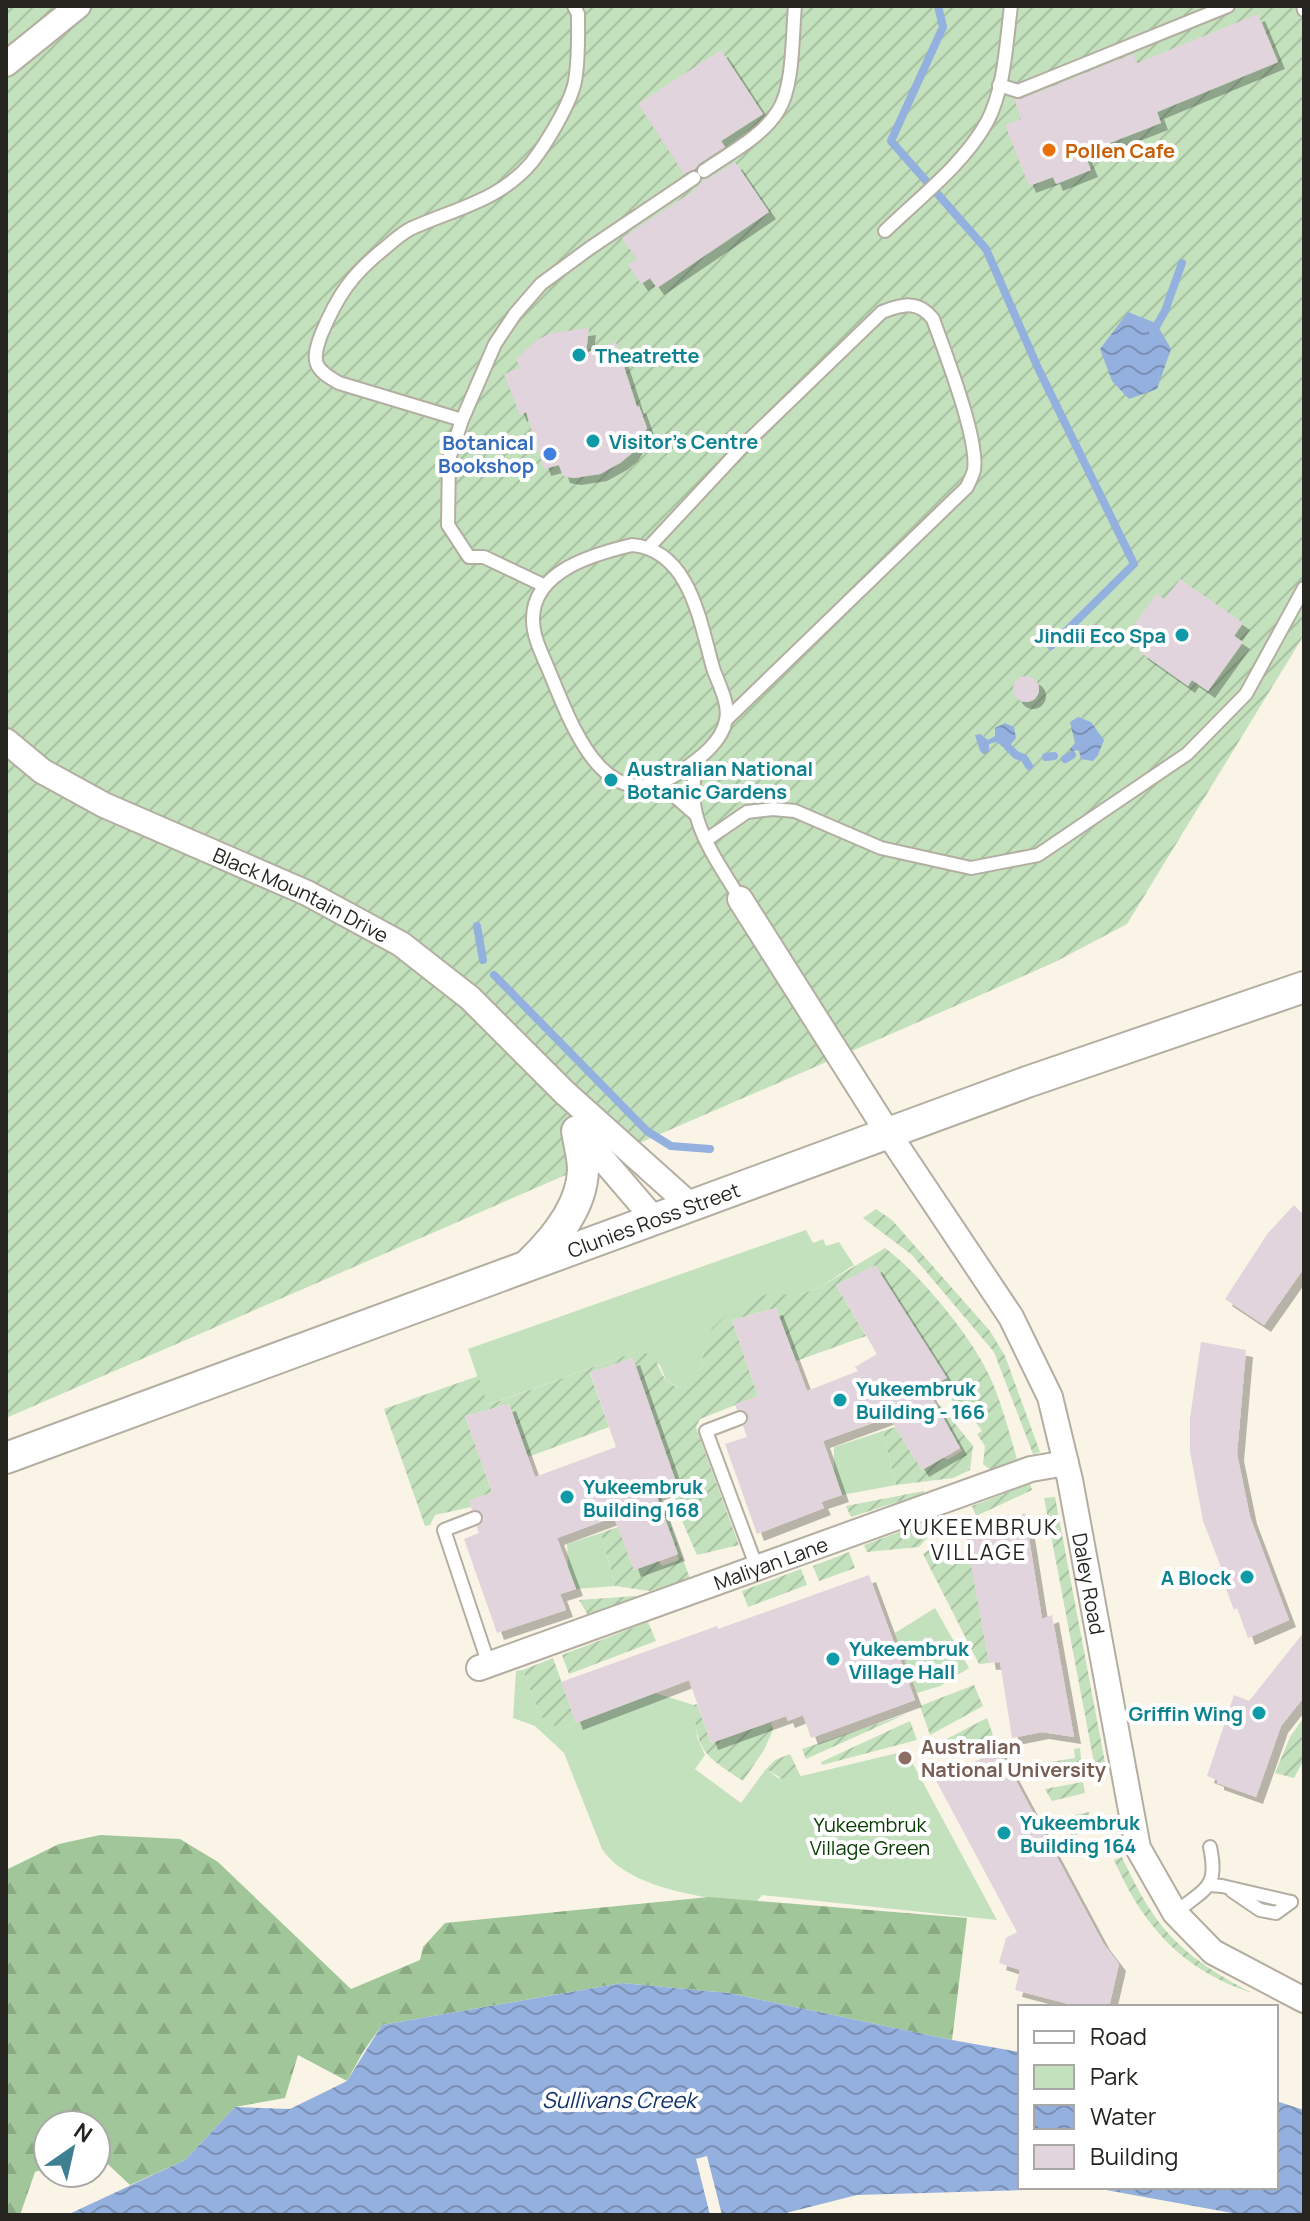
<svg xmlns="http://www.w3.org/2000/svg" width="1310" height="2221" font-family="Manrope,sans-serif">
	<defs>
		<pattern id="forest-firs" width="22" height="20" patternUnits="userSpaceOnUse" patternTransform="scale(2)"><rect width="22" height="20" fill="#a0c699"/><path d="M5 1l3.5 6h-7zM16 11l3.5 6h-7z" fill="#8aaa84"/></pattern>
		<pattern id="garden-furrows" width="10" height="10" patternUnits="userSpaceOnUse" patternTransform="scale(2)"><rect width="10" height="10" fill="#c3e1bd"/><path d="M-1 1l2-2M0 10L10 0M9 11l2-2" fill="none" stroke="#a8c1a2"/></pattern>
		<pattern id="water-waves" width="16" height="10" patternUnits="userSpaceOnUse" patternTransform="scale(2)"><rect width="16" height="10" fill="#94b0df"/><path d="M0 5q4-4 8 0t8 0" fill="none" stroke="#798fb4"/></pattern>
		<filter id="shadow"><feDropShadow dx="7" dy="7" stdDeviation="0" flood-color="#0004"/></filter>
	</defs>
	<rect width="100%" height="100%" fill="#faf4e6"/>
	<g fill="#c3e1bd">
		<polygon points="806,1230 813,1243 823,1239 826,1246 839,1242 854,1265 820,1287 800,1295 747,1301 704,1348 702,1366 689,1386 678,1388 666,1380 660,1365 638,1351 487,1405 468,1349"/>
		<polygon points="883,1431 896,1485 842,1495 834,1471 834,1447"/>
		<polygon points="601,1533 615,1586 576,1589 568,1568 567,1544"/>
		<polygon points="935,1608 969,1668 940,1686 917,1693 895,1633"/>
		<path d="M523,1670L539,1713L565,1727L655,1693L694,1705L697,1737L705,1755L695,1769L741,1803L766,1769L778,1778L789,1779L906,1751L997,1920L762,1895L754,1905C709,1897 630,1891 602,1849L564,1753L535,1726L513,1718L516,1671Z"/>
	</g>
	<polygon fill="url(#forest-firs)" points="100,1835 180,1839 218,1862 351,1989 420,1960 423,1947 445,1923 709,1897 967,1918 952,2040 729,1993 622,1983 382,2025 363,2052 347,2081 298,2055 285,2098 235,2107 185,2160 130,2185 96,2153 96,2125 48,2125 48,2167 35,2172 20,2215 6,2215 6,1870 59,1844"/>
	<g fill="url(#garden-furrows)">
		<polygon points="6,6 1304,6 1304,635 1127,924 1055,962 976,997 6,1418"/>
		<polygon points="876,1209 892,1220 990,1331 1005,1356 1040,1452 1033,1454 994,1352 912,1255 863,1218"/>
		<path d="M885,1248C918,1272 969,1334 987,1371C1001,1399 1008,1429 1017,1459L991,1470L983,1464L985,1446L977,1434L982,1431L973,1418L967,1419L938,1383L875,1266L836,1285L866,1336L796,1361L776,1308L732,1320L758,1396L700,1419L696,1427L739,1545L697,1555L675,1505L677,1485L632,1358L590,1373L609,1427L528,1457L509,1404L465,1416L492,1492L470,1501L471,1507L435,1515L430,1525L425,1526L384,1409L478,1376L488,1405L638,1351C659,1354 656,1367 666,1380C669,1383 674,1385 677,1388L688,1386L702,1366L704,1348L712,1328L724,1317L747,1301L768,1294L800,1295L820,1287Z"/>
		<polygon points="940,1405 973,1446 970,1470 953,1478 896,1485 883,1431 895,1427 922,1470 944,1457 947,1460 962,1451 937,1407"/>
		<polygon points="1025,1482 1030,1484 1032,1490 976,1516 972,1506 1011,1491 1010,1487"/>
		<polygon points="924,1491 925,1493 851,1517 846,1506"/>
		<polygon points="659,1492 690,1579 650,1591 615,1586 601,1533 618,1527 634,1570 659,1561 662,1566 679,1560 656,1494"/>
		<polygon points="1055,1497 1106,1768 1095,1768 1044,1498"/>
		<polygon points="935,1519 933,1531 919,1547 867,1552 864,1545"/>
		<polygon points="930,1549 937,1552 935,1558 953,1566 956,1560 970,1557 989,1663 979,1664 923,1554"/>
		<polygon points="849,1552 855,1568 819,1581 813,1566"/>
		<polygon points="801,1569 807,1585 748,1607 742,1591"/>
		<polygon points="636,1596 638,1599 588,1615 579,1600"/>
		<polygon points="648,1622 656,1641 569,1674 562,1655"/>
		<polygon points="553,1658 576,1723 565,1727 549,1725 539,1713 523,1670"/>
		<polygon points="974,1685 983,1706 930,1735 920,1706"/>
		<path d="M697,1704L711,1743L771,1722L773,1730L764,1750L743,1781C706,1756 696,1753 694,1705Z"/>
		<polygon points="906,1714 806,1759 802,1749"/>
		<polygon points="1304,1717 1304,1760 1294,1778 1275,1773 1290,1737"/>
		<polygon points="987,1718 993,1735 957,1754 938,1757 933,1746"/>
		<polygon points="910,1721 917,1740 822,1765 821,1762"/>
		<polygon points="1080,1748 1082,1771 1042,1779 1033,1765 1075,1758 1074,1749"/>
		<polygon points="790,1754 801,1777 784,1780 766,1769 775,1760"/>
		<polygon points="1083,1782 1085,1793 1052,1801 1045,1789"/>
		<polygon points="1089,1812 1089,1833 1071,1835 1061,1818"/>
		<path d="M1122,1857C1156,1931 1181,1955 1252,1993C1182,1970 1143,1926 1114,1860Z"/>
	</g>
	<g fill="url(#water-waves)">
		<polygon points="1128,312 1156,323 1171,349 1157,389 1129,399 1112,381 1100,349"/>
		<polygon points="1078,717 1091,722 1104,740 1098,755 1093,761 1081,759 1079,751 1075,750 1072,755 1070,749 1075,743 1070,722"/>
		<polygon points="1005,723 1014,727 1016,738 1007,749 996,742 989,744 989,751 984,754 980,751 975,735 980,734 988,740 995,736 995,728"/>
		<polygon points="622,1983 729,1993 952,2040 1020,2052 1020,2187 1276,2187 1276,2101 1304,2110 1304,2215 1243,2215 1095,2188 857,2195 778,2215 67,2215 185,2160 235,2107 290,2109 347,2081 382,2025"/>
	</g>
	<polygon fill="#faf4e6" points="707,2156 722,2215 710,2215 696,2159"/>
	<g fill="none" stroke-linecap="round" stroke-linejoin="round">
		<g stroke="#94b0df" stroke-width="8">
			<polyline points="938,6 943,27 891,141 986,249 1038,368 1134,564 1051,646"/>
			<polyline points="1153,332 1165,311 1182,263"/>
			<polyline points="1008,747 1016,755 1024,758 1029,766"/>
			<polyline points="1046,757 1054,756"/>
			<polyline points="1065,759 1072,755"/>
			<polyline points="477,926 483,960"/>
			<polyline points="494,975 647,1131 671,1146 710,1149"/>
		</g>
	</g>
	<g fill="#e2d4dc" filter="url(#shadow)">
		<polygon points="1258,14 1278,62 1157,112 1161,123 1084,153 1091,170 1056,184 1053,177 1029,186 1005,125 1021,119 1014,99 1021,99 1133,54 1137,63"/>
		<polygon points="721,50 763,114 721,141 725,147 699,164 695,169 684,174 638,104"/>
		<polygon points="735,162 769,212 657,288 650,278 641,284 628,265 637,259 622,238 695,190 703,180 709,178"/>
		<polygon points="589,328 586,353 616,342 637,407 639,406 647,428 631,454 620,463 600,474 574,478 563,476 559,465 544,469 526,412 520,415 504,374 520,368 516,359 537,340 551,333"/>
		<polygon points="1180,579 1243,623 1234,636 1243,642 1208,691 1192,680 1188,686 1140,652 1144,646 1128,634 1156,594 1165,599"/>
		<circle cx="1026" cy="689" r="13"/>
		<polygon points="1294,1205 1304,1216 1304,1268 1264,1325 1225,1299 1268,1233"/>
		<polygon points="875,1265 947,1378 927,1389 960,1448 922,1470 889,1417 823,1441 842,1495 821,1502 824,1508 757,1534 725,1444 747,1437 743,1426 747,1423 749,1416 745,1411 737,1410 735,1404 758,1396 732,1320 776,1308 807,1391 858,1371 855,1367 877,1354 836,1285"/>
		<polygon points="1201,1342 1246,1350 1237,1454 1250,1517 1289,1620 1248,1638 1237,1608 1234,1610 1218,1568 1221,1567 1203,1521 1190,1451 1190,1418"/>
		<polygon points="633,1358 677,1485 656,1494 678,1554 634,1570 614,1517 557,1538 576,1589 560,1594 566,1610 497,1633 464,1539 479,1533 477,1527 484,1519 480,1511 472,1510 469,1501 492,1492 465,1416 509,1404 535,1477 616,1447 590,1372"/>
		<polygon points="1025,1513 1042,1619 1052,1615 1074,1737 1042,1732 1012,1738 1000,1662 989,1663 965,1533 995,1527"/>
		<polygon points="869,1575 915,1700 811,1738 803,1715 788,1721 786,1716 711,1743 689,1680 576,1723 561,1682 717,1626 718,1629"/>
		<polygon points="1304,1632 1304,1697 1281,1726 1256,1797 1217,1783 1217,1780 1207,1776 1234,1695 1249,1701"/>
		<polygon points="999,1749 1103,1943 1119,1964 1109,2007 1080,2007 1015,1990 1020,1970 999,1963 1006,1938 1017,1932 932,1773 961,1769"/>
	</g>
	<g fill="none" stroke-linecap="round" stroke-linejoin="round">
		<g stroke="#b3aea1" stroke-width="16">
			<g id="service">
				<polyline points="1303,6 1304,10"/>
				<polyline points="999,85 1018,91 1228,6"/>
				<path d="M704,171C728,154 762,137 778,111C794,87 792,35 795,6"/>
				<path d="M885,231C920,197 963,165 987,122C1005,88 1006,43 1011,6"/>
				<path d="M462,420L339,383C314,369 311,362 321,335C337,296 352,274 385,248C393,241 401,234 410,229C453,209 500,201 532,162C546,144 571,103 575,81C579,59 578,36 578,14L574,6"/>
				<path d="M632,545C690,550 700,622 713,668C718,683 730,704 726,720C722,742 700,758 683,770C603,826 571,722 547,666C541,652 533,636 533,620C532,571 594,554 632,545Z"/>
				<path d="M649,547L746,443L882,312C903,304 918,300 933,319C944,350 979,439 974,470C973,475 969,482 967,487L727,719"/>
				<polyline points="545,586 484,557 469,557 448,525 449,459 462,420 495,344 515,314 541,284 590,248 694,178"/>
				<path d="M700,759C678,811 714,855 740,899"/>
				<polyline points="655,785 671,793 695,814"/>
				<polyline points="706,840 747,812 773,809 795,811 881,848 971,868 1038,855 1187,754 1246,694 1304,588"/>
				<polyline points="740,1418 706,1431 757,1568"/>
				<polyline points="475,1518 444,1530 489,1665"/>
				<polyline points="1209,1885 1222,1886 1291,1902"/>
				<polyline points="1232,1891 1260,1910 1276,1913 1291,1902"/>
				<path d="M1175,1913C1205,1888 1219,1889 1210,1847"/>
			</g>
		</g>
		<g stroke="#b3aea1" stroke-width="28">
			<g id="minor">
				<polyline points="6,64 78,6"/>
				<path id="s1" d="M6,741L42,771L104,805L307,893L401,944L470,998L565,1093L691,1206"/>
				<path id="s2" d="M740,899L888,1133L1011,1317L1050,1397L1070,1480L1138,1848L1175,1913L1213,1952L1304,2000"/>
				<polyline points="577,1129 654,1219"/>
				<path id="s3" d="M479,1668L1031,1469L1066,1463"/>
			</g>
		</g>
		<g stroke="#b3aea1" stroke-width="34">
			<g id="tertiary">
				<path d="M530,1263C555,1239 582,1207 583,1170C583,1157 579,1144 577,1131"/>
				<path id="s4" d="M6,1458L1027,1082L1304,987"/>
			</g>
		</g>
		<use href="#service" stroke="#fff" stroke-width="12"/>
		<use href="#minor" stroke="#fff" stroke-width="24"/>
		<use href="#tertiary" stroke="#fff" stroke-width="30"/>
	</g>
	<circle fill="#e8710a" stroke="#fff" stroke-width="3" cx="1049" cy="150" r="8"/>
	<g fill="#0f9aa8" stroke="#fff" stroke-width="3">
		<circle cx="579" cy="355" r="8"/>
		<circle cx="593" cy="441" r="8"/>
		<circle cx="1182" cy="635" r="8"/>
		<circle cx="611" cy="780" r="8"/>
		<circle cx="840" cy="1400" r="8"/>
		<circle cx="567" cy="1497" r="8"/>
		<circle cx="1247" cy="1577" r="8"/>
		<circle cx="833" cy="1659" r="8"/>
		<circle cx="1259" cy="1713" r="8"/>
		<circle cx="1004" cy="1833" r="8"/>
	</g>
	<circle fill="#3f7fe0" stroke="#fff" stroke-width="3" cx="550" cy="454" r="8"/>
	<circle fill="#8d6e63" stroke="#fff" stroke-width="3" cx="905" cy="1758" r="8"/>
	<g text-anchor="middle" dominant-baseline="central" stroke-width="8" stroke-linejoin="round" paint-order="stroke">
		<g font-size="20" font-weight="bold" fill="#c56008" stroke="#fff" text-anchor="start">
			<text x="1065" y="150">Pollen Cafe</text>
		</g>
		<g font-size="20" font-weight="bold" fill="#0d838f" stroke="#fff" text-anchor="start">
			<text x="595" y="355">Theatrette</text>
			<text x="609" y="441">Visitor's Centre</text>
			<text x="1166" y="635" text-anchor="end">Jindii Eco Spa</text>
			<text x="627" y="768">Australian National<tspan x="627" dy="23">Botanic Gardens</tspan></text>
			<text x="856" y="1388">Yukeembruk<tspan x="856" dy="23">Building - 166</tspan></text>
			<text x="583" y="1486">Yukeembruk<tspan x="583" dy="23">Building 168</tspan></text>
			<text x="1231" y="1577" text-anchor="end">A Block</text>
			<text x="849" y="1648">Yukeembruk<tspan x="849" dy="23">Village Hall</tspan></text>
			<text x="1243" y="1713" text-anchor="end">Griffin Wing</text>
			<text x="1020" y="1822">Yukeembruk<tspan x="1020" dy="23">Building 164</tspan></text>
		</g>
		<g font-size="20" font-weight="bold" fill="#366cbe" stroke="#fff" text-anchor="end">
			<text x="534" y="442">Botanical<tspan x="534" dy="23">Bookshop</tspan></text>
		</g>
		<g font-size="20" fill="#272520" stroke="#fff">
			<text stroke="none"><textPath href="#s1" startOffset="334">Black Mountain Drive</textPath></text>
			<text stroke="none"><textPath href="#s4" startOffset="690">Clunies Ross Street</textPath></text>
			<text stroke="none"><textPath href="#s3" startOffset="310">Maliyan Lane</textPath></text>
			<text stroke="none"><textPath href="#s2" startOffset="778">Daley Road</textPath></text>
		</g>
		<g font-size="20" font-weight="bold" fill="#785e54" stroke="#fff" text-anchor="start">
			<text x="921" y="1746">Australian<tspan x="921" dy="23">National University</tspan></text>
		</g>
		<g font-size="20" fill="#063b00" stroke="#fff">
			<text x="870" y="1824">Yukeembruk<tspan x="870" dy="23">Village Green</tspan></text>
		</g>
		<g font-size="22" letter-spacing="2" fill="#272520" stroke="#fff">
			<text x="979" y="1527">YUKEEMBRUK<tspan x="979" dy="25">VILLAGE</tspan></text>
		</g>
		<g font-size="22" font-style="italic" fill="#123269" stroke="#fff">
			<text x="619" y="2100">Sullivans Creek</text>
		</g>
	</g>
	<rect width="1310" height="2221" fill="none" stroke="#272520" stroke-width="16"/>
	<rect x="1018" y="2005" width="260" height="184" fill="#ffffff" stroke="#a9a8a6" stroke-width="2"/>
	<rect x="1034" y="2031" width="40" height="12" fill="#ffffff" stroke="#a9a8a6" stroke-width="2"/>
	<text x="1090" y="2045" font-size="24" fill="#272520">Road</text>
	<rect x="1034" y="2065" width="40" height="24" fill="#c3e1bd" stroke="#a9a8a6" stroke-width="2"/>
	<text x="1090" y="2085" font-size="24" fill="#272520">Park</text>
	<rect x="1034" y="2105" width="40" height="24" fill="url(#water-waves)" stroke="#a9a8a6" stroke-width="2"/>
	<text x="1090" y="2125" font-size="24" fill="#272520">Water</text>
	<rect x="1034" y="2145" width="40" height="24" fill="#e2d4dc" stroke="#a9a8a6" stroke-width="2"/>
	<text x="1090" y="2165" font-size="24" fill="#272520">Building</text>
	<g transform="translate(72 2149) rotate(34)"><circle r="38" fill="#ffffff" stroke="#a9a8a6" stroke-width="2"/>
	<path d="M0-6L14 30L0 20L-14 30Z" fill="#3f7f92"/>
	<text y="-12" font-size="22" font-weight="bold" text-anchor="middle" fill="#272520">N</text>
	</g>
</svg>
